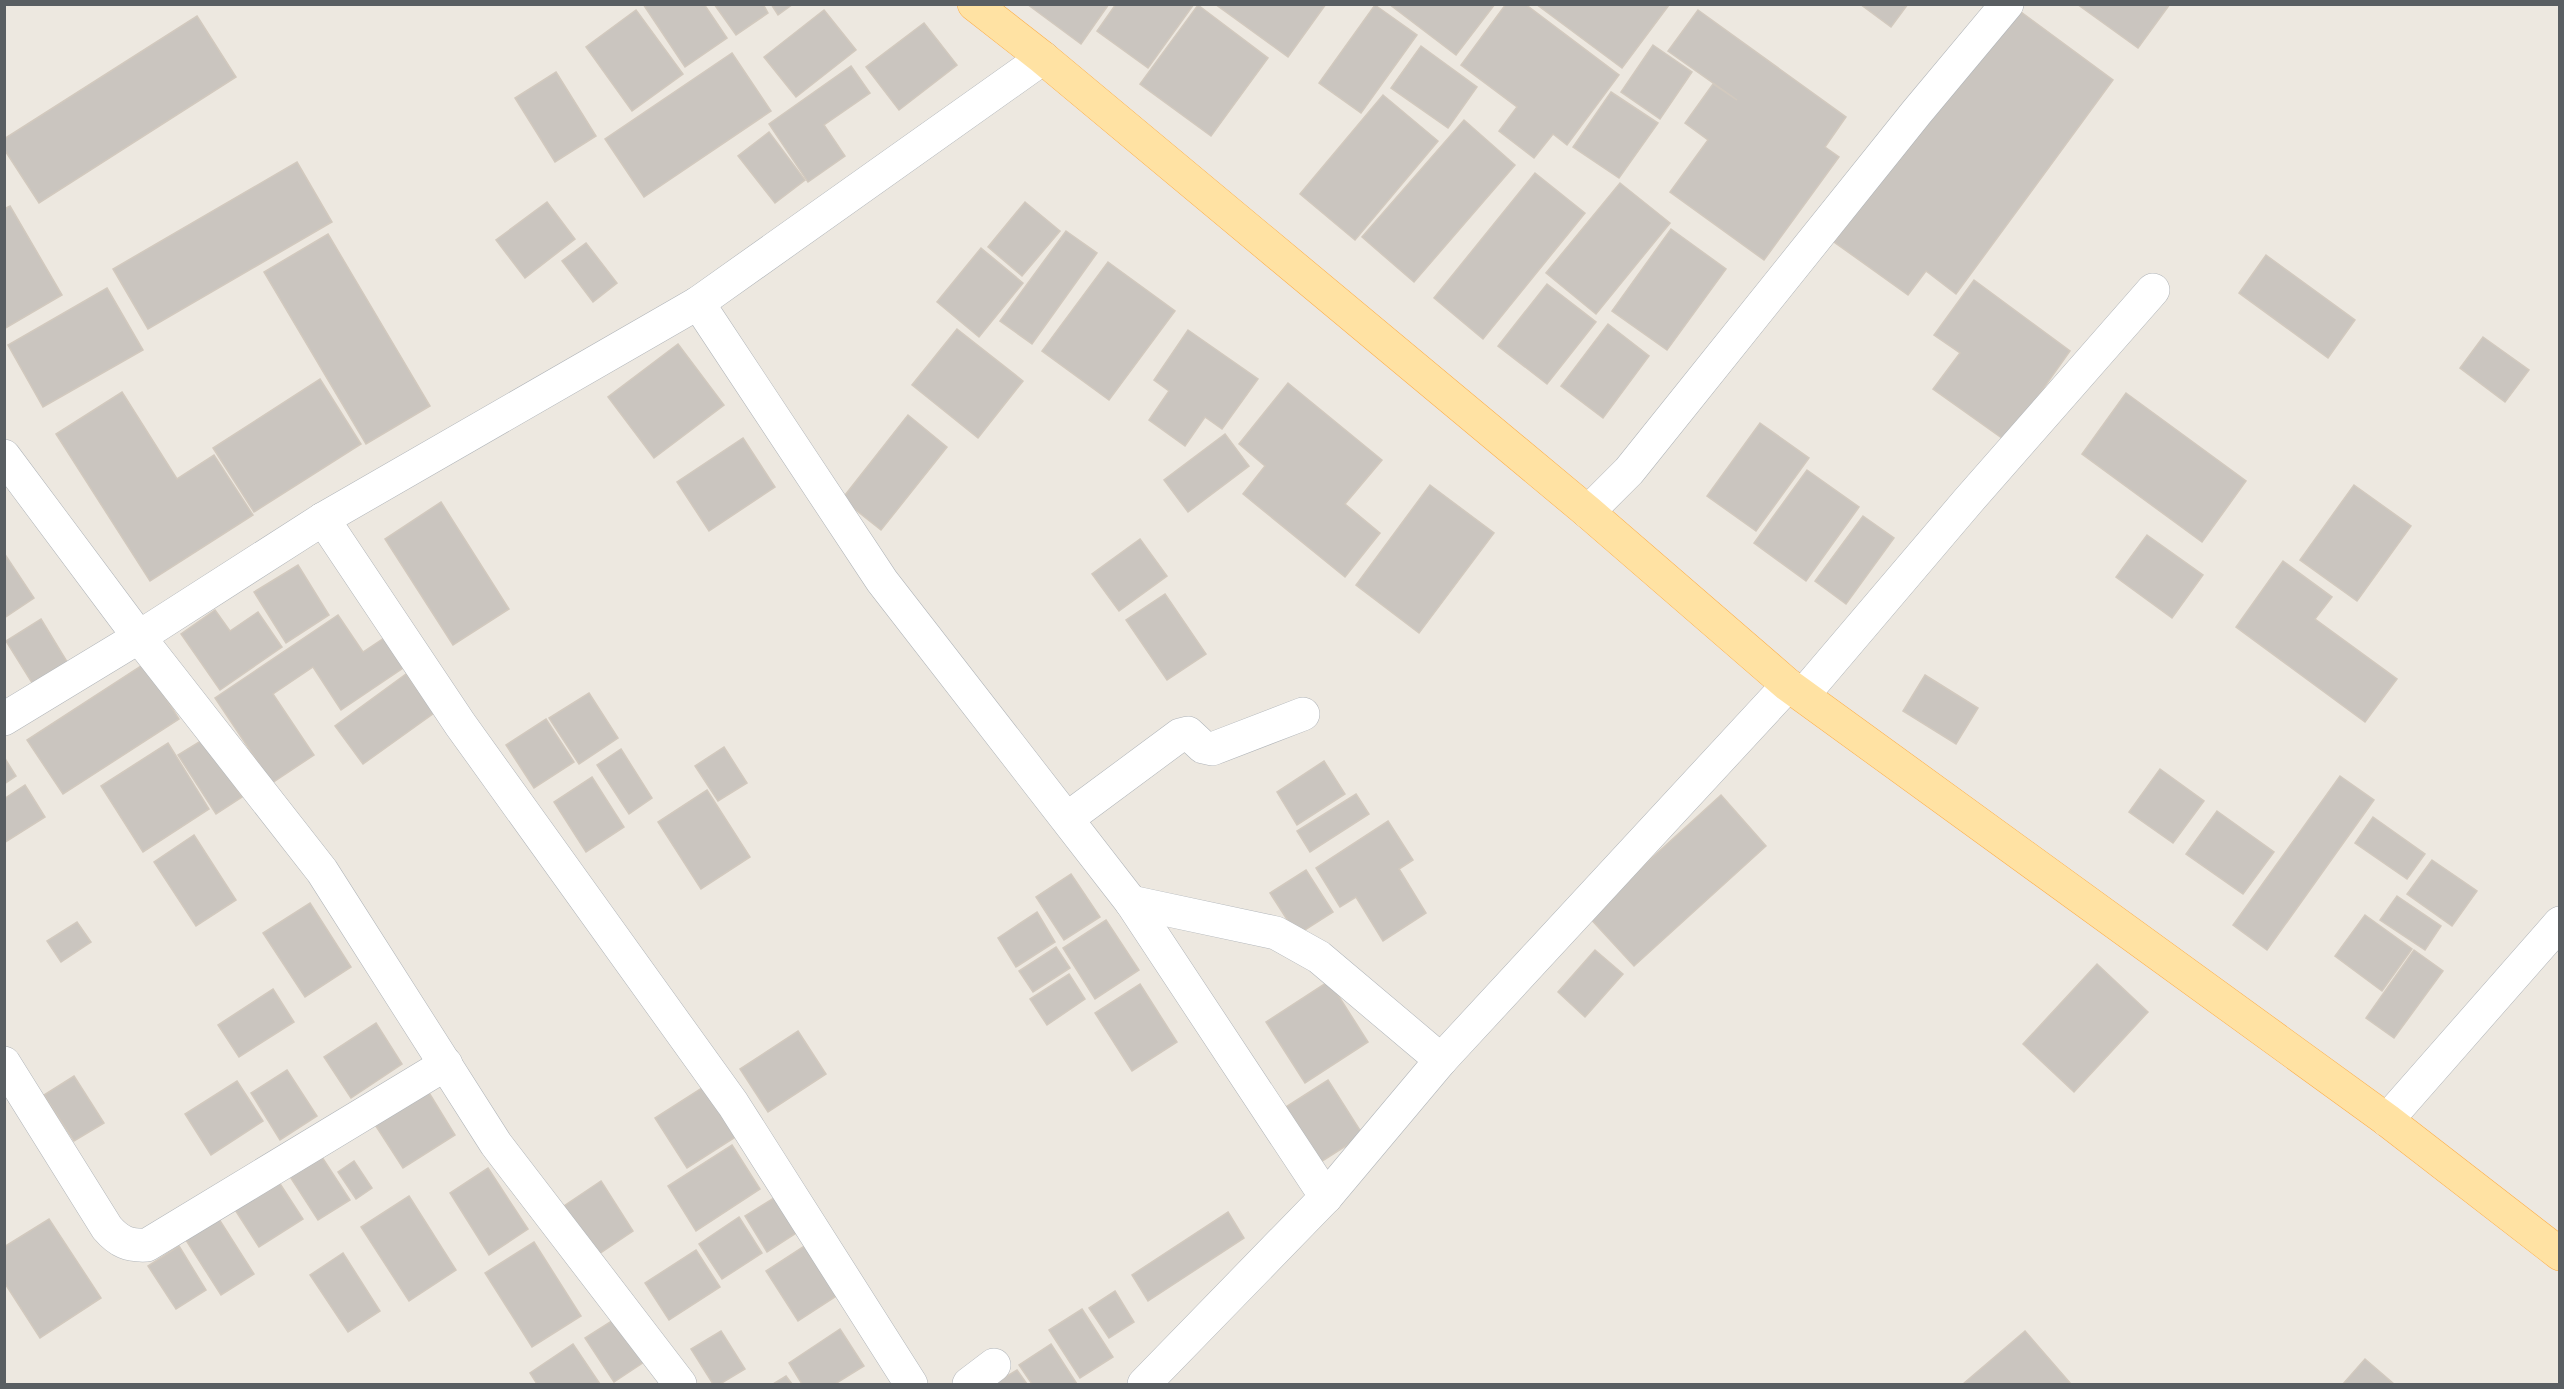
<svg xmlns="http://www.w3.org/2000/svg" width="2564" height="1389" font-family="'Varela Round',sans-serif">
	<rect width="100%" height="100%" fill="#ede8e0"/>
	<g fill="#cac5bf" stroke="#d2c9be" stroke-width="1.5">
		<polygon points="643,4 704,4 727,38 685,67"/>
		<polygon points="714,4 763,4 768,13 736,35"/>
		<polygon points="771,4 793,4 778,15"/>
		<polygon points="1027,4 1109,4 1081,44"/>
		<polygon points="1116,4 1194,4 1148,68 1097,31"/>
		<polygon points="1215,4 1326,4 1288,57"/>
		<polygon points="1389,4 1495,4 1456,55"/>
		<polygon points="1506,4 1525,4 1619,75 1567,145 1553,134 1534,158 1499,131 1517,107 1461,65"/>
		<polygon points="1536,4 1667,4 1669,5 1622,68"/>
		<polygon points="1860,4 1908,4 1891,27"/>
		<polygon points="2077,4 2170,4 2138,48"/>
		<polygon points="1198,5 1268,58 1211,136 1140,84"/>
		<polygon points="1375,5 1417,35 1361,113 1319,83"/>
		<polygon points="2017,9 2113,80 1956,294 1926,271 1908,295 1834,242 1964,63"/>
		<polygon points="636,10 683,74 632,111 586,47"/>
		<polygon points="824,10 856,50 796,97 764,57"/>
		<polygon points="1698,10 1846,117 1825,147 1839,157 1764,260 1670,192 1708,140 1685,123 1713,84 1737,100 1668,51"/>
		<polygon points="197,16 236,77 39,203 4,149 4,139"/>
		<polygon points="924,23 957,65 899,110 866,67"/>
		<polygon points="1653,45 1692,72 1660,119 1621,92"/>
		<polygon points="1421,46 1477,87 1448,128 1391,88"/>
		<polygon points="732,53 771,111 644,197 605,139"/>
		<polygon points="851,66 870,93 824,125 845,156 808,182 769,124"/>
		<polygon points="556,72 596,136 555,162 515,98"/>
		<polygon points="1611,92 1658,123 1619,178 1573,147"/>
		<polygon points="1383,95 1438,141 1355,240 1300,194"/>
		<polygon points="1464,120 1515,165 1414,282 1362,237"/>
		<polygon points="769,132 805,180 775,203 738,156"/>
		<polygon points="297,162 332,222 148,329 113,269"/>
		<polygon points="1535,173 1585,213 1483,339 1434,298"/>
		<polygon points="1620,183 1670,223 1596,314 1546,273"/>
		<polygon points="547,202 575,239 525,278 496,240"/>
		<polygon points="1025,202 1060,231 1022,276 988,247"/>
		<polygon points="10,206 62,295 4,329 4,209"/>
		<polygon points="1671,229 1726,269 1667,350 1612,311"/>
		<polygon points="1066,231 1097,253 1032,344 1000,321"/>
		<polygon points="328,234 430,406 366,444 264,272"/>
		<polygon points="586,243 617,283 593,302 562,261"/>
		<polygon points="981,248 1023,283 979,337 937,302"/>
		<polygon points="2266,255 2355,320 2328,358 2239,293"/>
		<polygon points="1108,262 1175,311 1109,400 1042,351"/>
		<polygon points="1974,280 2070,351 2006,441 1933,389 1960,353 1934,335"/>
		<polygon points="1547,284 1596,322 1547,384 1498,346"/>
		<polygon points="107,288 143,350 43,407 8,345"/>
		<polygon points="1608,324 1649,356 1603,418 1561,386"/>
		<polygon points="957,329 1023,381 978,438 912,385"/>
		<polygon points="1188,330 1258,379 1222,429 1205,417 1185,446 1149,420 1169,391 1154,380"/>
		<polygon points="2483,337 2529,370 2505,402 2460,368"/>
		<polygon points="678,344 724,405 654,458 608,397"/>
		<polygon points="320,379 361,444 254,512 213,448"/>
		<polygon points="1288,383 1382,460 1345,504 1380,533 1345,577 1243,494 1265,466 1239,444"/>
		<polygon points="122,392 177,479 214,455 253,515 150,581 56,434"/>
		<polygon points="2126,393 2246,481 2202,542 2082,454"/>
		<polygon points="908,415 947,447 881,530 842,499"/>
		<polygon points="1760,423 1809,458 1756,531 1707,496"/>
		<polygon points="1225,434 1249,466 1188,512 1164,480"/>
		<polygon points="743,438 775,487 709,531 677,482"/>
		<polygon points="1807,470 1859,507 1806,581 1754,543"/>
		<polygon points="1430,485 1494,533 1419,633 1356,585"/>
		<polygon points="2354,485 2411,526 2357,601 2300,560"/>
		<polygon points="441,502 509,609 453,645 385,539"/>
		<polygon points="1863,516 1894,538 1846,604 1815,581"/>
		<polygon points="2147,535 2203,575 2172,618 2116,577"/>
		<polygon points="1140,539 1167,576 1119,611 1092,574"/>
		<polygon points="4,553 34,598 4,618"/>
		<polygon points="2283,561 2332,597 2315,619 2397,679 2365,722 2236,627"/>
		<polygon points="298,565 329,615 286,643 254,592"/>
		<polygon points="1165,594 1206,654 1167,680 1126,620"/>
		<polygon points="215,610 230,631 258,612 282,647 220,690 181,634"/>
		<polygon points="338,615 363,652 393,632 412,662 341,710 313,667 273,694 314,755 272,783 215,698"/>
		<polygon points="41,619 69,665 34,686 6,641"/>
		<polygon points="144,664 179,719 63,794 27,740"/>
		<polygon points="406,674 434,713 363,764 335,726"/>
		<polygon points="1925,675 1978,708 1956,744 1903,711"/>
		<polygon points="589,693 618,738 579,764 549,718"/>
		<polygon points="546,719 574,762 534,788 506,745"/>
		<polygon points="204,739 242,797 216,814 178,755"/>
		<polygon points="168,743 209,809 143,852 101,786"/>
		<polygon points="724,747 747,783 718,801 695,766"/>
		<polygon points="621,749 652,798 629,814 597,765"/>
		<polygon points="4,757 16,776 4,784"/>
		<polygon points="1324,761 1345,794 1297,825 1277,792"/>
		<polygon points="2160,769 2204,801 2173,843 2129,812"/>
		<polygon points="2340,776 2374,800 2267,950 2233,925"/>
		<polygon points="592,777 624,827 586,852 554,802"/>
		<polygon points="25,785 45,817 4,843 4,799"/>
		<polygon points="707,790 750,857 701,889 658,822"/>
		<polygon points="1356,794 1369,814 1310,852 1297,831"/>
		<polygon points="1721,795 1766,846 1634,966 1588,916"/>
		<polygon points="2217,811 2274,852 2243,894 2186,854"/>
		<polygon points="2373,817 2425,854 2407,879 2355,843"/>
		<polygon points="1388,821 1413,860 1399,869 1426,913 1383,941 1356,897 1340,907 1316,868"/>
		<polygon points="194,835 236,900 196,926 154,862"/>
		<polygon points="2432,860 2477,891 2452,926 2407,894"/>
		<polygon points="1306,870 1333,912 1297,935 1270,893"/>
		<polygon points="1071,874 1100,917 1064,940 1036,897"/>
		<polygon points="2397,896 2441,926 2425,950 2380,920"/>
		<polygon points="310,903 351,967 305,997 263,933"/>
		<polygon points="1037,912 1055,942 1016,967 998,938"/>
		<polygon points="2365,915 2412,949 2382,991 2335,956"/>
		<polygon points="1106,920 1139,970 1095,999 1063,948"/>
		<polygon points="77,922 91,942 61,962 47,941"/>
		<polygon points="1056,947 1070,968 1033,992 1019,971"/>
		<polygon points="1595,950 1623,974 1585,1017 1558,992"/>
		<polygon points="2414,950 2443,971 2394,1038 2366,1018"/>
		<polygon points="2097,964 2148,1012 2074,1092 2023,1044"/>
		<polygon points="1069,974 1085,999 1047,1025 1030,999"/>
		<polygon points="1329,981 1368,1042 1305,1083 1266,1022"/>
		<polygon points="1140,984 1177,1042 1132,1071 1095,1013"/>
		<polygon points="273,989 294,1022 239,1057 218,1025"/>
		<polygon points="376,1023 402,1064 351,1098 324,1057"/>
		<polygon points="798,1031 826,1074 768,1112 740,1069"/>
		<polygon points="287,1070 317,1116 280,1140 251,1093"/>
		<polygon points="74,1076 104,1123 74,1141 44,1095"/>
		<polygon points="1328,1080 1363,1135 1313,1167 1278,1112"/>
		<polygon points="237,1081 263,1121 211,1155 185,1114"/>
		<polygon points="423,1083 455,1135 403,1168 370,1117"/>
		<polygon points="705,1086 737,1136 687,1168 655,1118"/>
		<polygon points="732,1145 760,1189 696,1231 668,1186"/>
		<polygon points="318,1151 350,1200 318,1220 287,1172"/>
		<polygon points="354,1161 372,1188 356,1199 338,1172"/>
		<polygon points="488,1168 528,1229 489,1255 450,1193"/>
		<polygon points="273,1173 303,1219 259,1247 230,1202"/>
		<polygon points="601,1181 633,1231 593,1258 561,1208"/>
		<polygon points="782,1193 804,1228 767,1252 745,1216"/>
		<polygon points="409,1196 456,1270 409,1301 361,1227"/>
		<polygon points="1228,1212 1244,1238 1148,1301 1132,1275"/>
		<polygon points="217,1216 254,1274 221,1295 184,1237"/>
		<polygon points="739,1217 762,1253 722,1279 699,1244"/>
		<polygon points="49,1219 101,1298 40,1338 4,1282 4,1247"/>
		<polygon points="534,1242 581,1316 532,1347 485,1273"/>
		<polygon points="809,1243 841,1293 798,1321 766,1271"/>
		<polygon points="179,1246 206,1290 176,1309 148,1266"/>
		<polygon points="696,1250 720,1287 669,1320 645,1283"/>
		<polygon points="343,1253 380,1311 348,1332 310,1275"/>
		<polygon points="1115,1291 1134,1322 1109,1338 1089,1308"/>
		<polygon points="1082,1309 1113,1357 1080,1378 1049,1330"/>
		<polygon points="618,1317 647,1360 614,1382 585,1338"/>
		<polygon points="840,1329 864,1366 835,1384 802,1384 789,1363"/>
		<polygon points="721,1331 745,1369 720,1384 713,1384 691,1349"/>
		<polygon points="2025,1331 2071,1384 1963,1384"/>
		<polygon points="573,1344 600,1384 537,1384 530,1373"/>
		<polygon points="1051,1344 1077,1384 1032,1384 1019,1365"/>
		<polygon points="2365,1359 2394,1384 2343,1384"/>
		<polygon points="1017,1370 1027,1384 994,1384"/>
		<polygon points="786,1376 792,1384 773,1384"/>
	</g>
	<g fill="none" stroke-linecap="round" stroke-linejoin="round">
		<g stroke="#b1b5b9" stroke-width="34">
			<g id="minor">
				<polyline points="698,303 882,581 1131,902 1326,1197"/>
				<polyline points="4,456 139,637 322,871 496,1144 680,1384"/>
				<polyline points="1588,512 1629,471 1916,113 2007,4"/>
				<polyline points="323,519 460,724 733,1104 911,1384"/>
				<polyline points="1803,695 1968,501 2153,290"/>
				<polyline points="4,719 139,637 323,519 698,303 1043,58"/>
				<polyline points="1068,818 1180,735 1188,733 1203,747 1212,749 1303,714"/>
				<polyline points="1131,902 1276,933 1319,957 1441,1060"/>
				<path d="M4,1063L107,1228C119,1242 129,1246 147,1245L446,1064"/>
				<polyline points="2387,1120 2560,923"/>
				<polyline points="969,1384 994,1365"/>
				<polyline points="1144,1384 1326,1197 1441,1060 1788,685"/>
			</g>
		</g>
		<g stroke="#fdae49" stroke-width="34">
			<polyline id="major" points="974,4 1043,58 1588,512 1788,685 2387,1120 2560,1254"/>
		</g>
		<use href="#minor" stroke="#fff" stroke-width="33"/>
		<use href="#major" stroke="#ffe2a3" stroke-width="33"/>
	</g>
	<rect width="2564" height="1389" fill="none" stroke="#595e62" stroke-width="12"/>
</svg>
